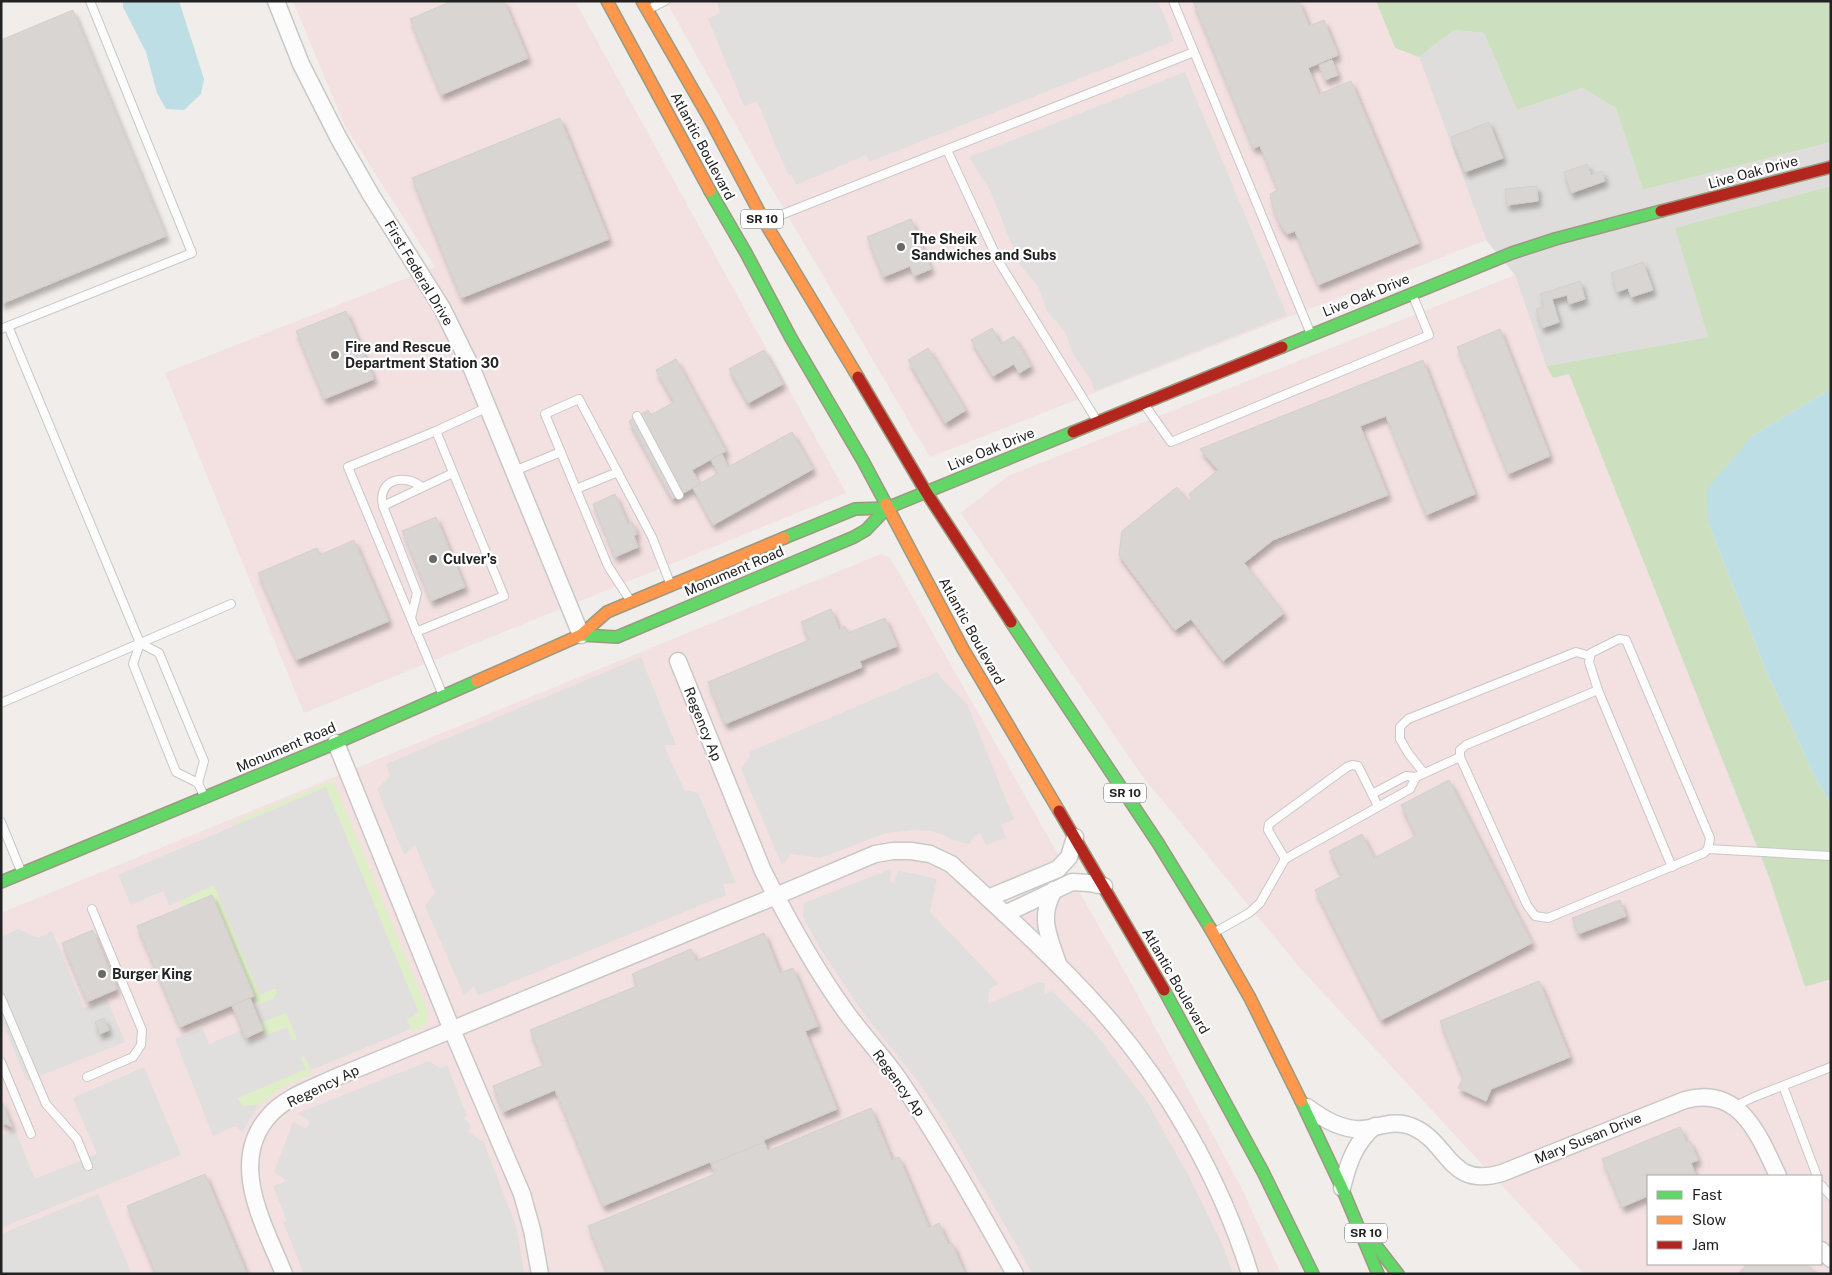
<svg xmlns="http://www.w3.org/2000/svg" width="1832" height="1275" font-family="'Public Sans',sans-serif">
	<defs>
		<filter id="shadow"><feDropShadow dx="3" dy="5.5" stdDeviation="2.5" flood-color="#0004"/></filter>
	</defs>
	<rect width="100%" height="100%" fill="#f0edea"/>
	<polygon fill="#dfdddc" points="1454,30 1484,33 1517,110 1582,88 1616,108 1643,190 1831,142 1831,186 1676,228 1708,337 1546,366 1515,275 1486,240 1419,57"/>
	<g fill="#f2e1e0" fill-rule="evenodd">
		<polygon points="293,1 575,1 846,493 304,713 165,373 435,267 345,126"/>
		<polygon points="666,1 1376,1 1395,48 1419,57 1486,240 930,457 765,177"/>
		<path d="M1515,275L1546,366L1553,378L1569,374L1769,877L1805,987L1831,979V1274H1584L1301,969L1143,777L961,513L1008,476ZM1648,1176H1821V1264H1648Z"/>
		<polygon points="881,554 890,558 895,566 1132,985 1241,1187 1281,1274 1,1274 1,913"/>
	</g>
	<g fill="#deeec7">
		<path d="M333,780L427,1009C429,1021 426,1026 416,1031L411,1029L406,1019L419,1014L236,829L234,822Z"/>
		<polygon points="214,885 260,994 276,989 278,993 273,998 258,1005 212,895 181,907 179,901"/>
		<polygon points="286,1013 296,1037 296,1040 292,1040 286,1027 266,1036 260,1023"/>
		<polygon points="302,1056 304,1056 312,1072 310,1075 281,1088 259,1105 242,1106 237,1098 305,1069 301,1059"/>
	</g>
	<g fill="#ccdfbe">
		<polygon points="1376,1 1831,1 1831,142 1643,190 1616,108 1582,88 1517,110 1484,33 1454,30 1419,57 1395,48"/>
		<polygon points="1831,186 1831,389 1752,436 1708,522 1767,673 1816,779 1831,805 1831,979 1805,987 1769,877 1569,374 1553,378 1546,366 1708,337 1675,228"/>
	</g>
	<g fill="#e0dfde">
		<polygon points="717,1 1158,1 1174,41 869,162 866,155 796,185 791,174 788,175 757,101 744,106 708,19 720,13"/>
		<polygon points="1185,72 1287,315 1095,391 1090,378 1074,356 1065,332 1047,311 1038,286 1020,265 990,190 976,169 970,157"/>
		<polygon points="641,657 676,745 664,745 684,790 698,793 736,883 723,884 726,895 478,996 474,986 464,995 425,906 435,893 415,845 404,855 377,789 390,776 386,764"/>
		<polygon points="938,672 940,677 967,704 1014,819 1001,825 1006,838 986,845 980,833 974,836 970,844 952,840 944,835 930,831 913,830 886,833 820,858 791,854 782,865 741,769 750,756 749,752"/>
		<polygon points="326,787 419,1013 407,1019 411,1029 311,1070 304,1056 302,1056 301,1059 306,1069 238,1098 242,1106 259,1105 242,1132 235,1126 213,1136 175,1039 202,1028 209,1044 242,1030 247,1043 287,1027 292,1040 296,1040 296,1037 286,1013 260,1023 253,1007 273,999 277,993 276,989 273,989 260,995 214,885 169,906 163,891 131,905 118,875"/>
		<polygon points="891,869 890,882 894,883 898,870 937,879 930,912 999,984 989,989 988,1004 1039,982 1045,983 1044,994 1052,991 1095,1033 1146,1100 1188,1175 1224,1248 1233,1274 1033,1274 945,1122 917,1080 864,1014 818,945 803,917 804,903"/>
		<polygon points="18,929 38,938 52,931 84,1008 107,999 125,1042 27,1081 1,1019 1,937"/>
		<polygon points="429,1061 440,1068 447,1065 467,1116 464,1118 471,1126 468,1131 481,1141 483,1140 517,1229 524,1274 304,1274 283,1222 287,1221 273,1186 284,1182 285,1180 274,1172 293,1122 306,1129 310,1122 298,1113"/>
		<polygon points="144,1067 181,1155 1,1228 1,1136 15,1130 35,1179 97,1154 73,1098"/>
		<polygon points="98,1194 132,1274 1,1274 1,1234"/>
	</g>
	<g fill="#bcdee4">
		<polygon points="123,1 179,1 204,79 201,94 184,110 166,109 157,93 146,52 123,7"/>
		<polygon points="1831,389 1831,805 1816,779 1767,673 1708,522 1707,489 1752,436"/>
	</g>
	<g fill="#d8d5d3" stroke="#d3cfcb" filter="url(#shadow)">
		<polygon points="452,1 504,1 528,58 441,95 410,19"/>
		<polygon points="1193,1 1299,1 1309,26 1324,20 1338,55 1308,68 1319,94 1351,81 1419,243 1318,285 1295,231 1287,234 1279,223 1273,208 1270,194 1278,190 1260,146 1253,148"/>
		<polygon points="73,10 166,236 1,304 1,40"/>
		<polygon points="1332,60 1338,75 1325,80 1319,65"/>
		<polygon points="560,118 609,239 461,298 412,178"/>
		<polygon points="1489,122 1503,158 1465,172 1451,137"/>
		<polygon points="1587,164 1591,175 1602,171 1605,181 1571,193 1564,172"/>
		<polygon points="1537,186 1538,201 1507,205 1505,189"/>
		<polygon points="911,219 931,269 914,276 910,266 883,277 867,237"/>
		<polygon points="1643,262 1653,290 1631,297 1628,288 1617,292 1611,273"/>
		<polygon points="1580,281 1585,299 1569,304 1567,295 1552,299 1559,322 1542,328 1536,309 1544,307 1540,294"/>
		<polygon points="346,311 374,379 324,399 296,331"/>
		<polygon points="992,328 1001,344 1014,336 1031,366 1019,373 1014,364 993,376 971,340"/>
		<polygon points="1500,329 1550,456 1508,474 1457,347"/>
		<polygon points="928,348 966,410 945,423 908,360"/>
		<polygon points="764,350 783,384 748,403 729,369"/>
		<polygon points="676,359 726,451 692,470 700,484 672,499 629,421 648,410 651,415 674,402 656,370"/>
		<polygon points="1423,360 1475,494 1426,515 1386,416 1360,426 1388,495 1273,540 1244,563 1284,613 1223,661 1191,619 1175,630 1119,555 1122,531 1177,487 1188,502 1192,499 1189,494 1218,470 1200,449"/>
		<polygon points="792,432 813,469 713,525 693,488 718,473 711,460 722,454 728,467"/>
		<polygon points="615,494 628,524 632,522 637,534 634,536 638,547 615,557 593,504"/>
		<polygon points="436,517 465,587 431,601 402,531"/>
		<polygon points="354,540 389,621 296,660 258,573 317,548 320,555"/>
		<polygon points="831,609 839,629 845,626 848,633 885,618 897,646 860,661 862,667 725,724 708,682 809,640 801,622"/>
		<polygon points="1449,780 1532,943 1381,1020 1315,890 1342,876 1329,851 1362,834 1374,858 1416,836 1401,805"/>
		<polygon points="212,895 254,996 180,1027 137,926"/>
		<polygon points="1620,900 1626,916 1578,934 1572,918"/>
		<polygon points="93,930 117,989 87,1002 62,943"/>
		<polygon points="764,933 780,973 793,968 818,1026 805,1031 837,1109 764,1140 764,1142 711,1164 710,1162 603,1206 555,1090 503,1112 493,1086 544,1065 530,1030 637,986 632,974 691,949 696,961"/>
		<polygon points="1539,981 1570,1057 1491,1089 1486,1101 1458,1088 1463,1078 1440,1021"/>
		<polygon points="250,998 263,1030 246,1038 232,1006"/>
		<polygon points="104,1018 109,1030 100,1034 95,1022"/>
		<polygon points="1,1100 12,1127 1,1122"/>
		<polygon points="871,1108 892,1160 899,1157 929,1228 939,1223 948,1244 952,1243 965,1274 608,1274 588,1226 715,1174 711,1164 764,1142 768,1151"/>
		<polygon points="1680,1127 1686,1142 1690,1141 1698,1160 1691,1163 1696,1176 1648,1176 1648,1196 1622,1207 1602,1159"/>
		<polygon points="205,1174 247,1274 156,1274 127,1206"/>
		<polygon points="1747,1264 1806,1264 1818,1274 1738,1274"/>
	</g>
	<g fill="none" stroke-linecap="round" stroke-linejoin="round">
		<g stroke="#c9c8c6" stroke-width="10">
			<g id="lane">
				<polyline points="1173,1 1310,332"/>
				<polyline points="651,8 665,1"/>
				<polyline points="947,150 999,262 1097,421"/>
				<polyline points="768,220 1194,52"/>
				<polyline points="8,326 140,643 159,653 204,761 198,783 204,796"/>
				<polyline points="1,329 192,253 90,1"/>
				<polyline points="1144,404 1171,442 1429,335 1413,296"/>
				<polyline points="637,416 679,495"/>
				<polyline points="436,431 488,407"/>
				<polyline points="514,471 561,452"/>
				<polyline points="576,489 618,472"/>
				<path d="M383,506C377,479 404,473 422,487"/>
				<polyline points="630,600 608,566 545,414 579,399 652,537 670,583"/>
				<polyline points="411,618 417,593 383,506 453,473"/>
				<polyline points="416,632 504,596 436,431 348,467 442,693"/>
				<polyline points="140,643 133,664 176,772 198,783"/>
				<polyline points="1598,690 1672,867"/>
				<polyline points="1,703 231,604"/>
				<polyline points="1424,773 1408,753 1400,739 1400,727 1408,719 1576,652 1590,656"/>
				<polyline points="1372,794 1406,776 1416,777 1460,757 1460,750 1466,745 1598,690 1589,662 1591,653 1619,639 1626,640 1710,838 1708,849 1704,853 1548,918 1535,916 1527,905 1460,757"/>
				<polyline points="1,822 21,871"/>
				<polyline points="1708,849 1831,856"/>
				<polyline points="1285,859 1268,830 1269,824 1347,767 1352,765 1358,766 1378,806"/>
				<polyline points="1217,931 1249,913 1260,903 1285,859 1410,789 1416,777"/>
				<polyline points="1,998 46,1104 77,1139 88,1166"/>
				<polyline points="1,1062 31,1134"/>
				<polyline points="87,1077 133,1057 141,1045 142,1030 92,909"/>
				<polyline points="1783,1086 1817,1176"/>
				<polyline points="1735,1106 1754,1097 1831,1067"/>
				<polyline points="1821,1185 1831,1196"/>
			</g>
		</g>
		<g stroke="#c9c8c6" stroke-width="19">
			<g id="street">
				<polyline points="276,1 301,64 338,137 371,195 442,308 472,369 581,635"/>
				<path d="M678,661L763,871C788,920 814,968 846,1012C863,1036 884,1057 900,1081C942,1143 978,1208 1015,1274"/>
				<polyline points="336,743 452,1030 522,1194 532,1230 540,1274"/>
				<path d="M1054,890C1038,918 1049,936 1058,964"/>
				<polyline points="988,898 1058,869 1069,857 1075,837"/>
				<polyline points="1005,914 1072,882 1089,883 1104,886"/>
				<path d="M1307,1107C1323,1119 1343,1131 1363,1129C1381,1127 1395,1119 1413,1127C1450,1143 1448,1189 1502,1173L1685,1100C1740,1085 1759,1135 1778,1176"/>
				<path d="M1342,1188C1348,1164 1355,1142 1375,1126"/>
				<polyline points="1821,1250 1831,1259"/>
				<path d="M284,1274C265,1226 227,1163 269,1116C284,1098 311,1089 332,1079L776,896L875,854L893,851H911L930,854L951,864C1002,911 1054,958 1100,1009C1166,1083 1221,1180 1250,1274"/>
			</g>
		</g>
		<g stroke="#9b9a80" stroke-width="14">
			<g id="fast">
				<polyline points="710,191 746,253 791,338 863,461 886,504"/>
				<polyline points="1282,347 1512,253 1555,239 1661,211"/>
				<polyline points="784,538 855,509 887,508 1073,432"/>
				<polyline points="1011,622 1158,843 1210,928"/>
				<polyline points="581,635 617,637 854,537 866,530 887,508"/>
				<polyline points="1,882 336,743 477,681"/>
				<polyline points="1164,990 1263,1172 1313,1274"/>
				<polyline points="1301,1101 1342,1188 1378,1274"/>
				<polyline points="1367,1234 1398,1274"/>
			</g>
		</g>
		<g stroke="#9b9a80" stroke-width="14">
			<g id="slow">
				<polyline points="607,1 710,191"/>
				<polyline points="642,1 711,121 764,221 858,377"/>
				<polyline points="886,504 963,649 1059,811"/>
				<polyline points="477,681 581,635 607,612 784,538"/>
				<polyline points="1210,928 1250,998 1301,1101"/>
			</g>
		</g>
		<g stroke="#9b9a80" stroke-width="14">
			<g id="jam">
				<polyline points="1661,211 1831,167"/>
				<polyline points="858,377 926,492 1011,622"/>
				<polyline points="1073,432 1282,347"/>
				<polyline points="1059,811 1164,990"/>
			</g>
		</g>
		<use href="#lane" stroke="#fdfcfc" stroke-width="8"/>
		<use href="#street" stroke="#fdfcfc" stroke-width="16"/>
		<use href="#fast" stroke="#63d668" stroke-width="11"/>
		<use href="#slow" stroke="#ff974d" stroke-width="11"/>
		<use href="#jam" stroke="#b3261e" stroke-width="11"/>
	</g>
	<g fill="#6a6968" stroke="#fff" stroke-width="2">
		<circle cx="901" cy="247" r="5"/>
		<circle cx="335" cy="355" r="5"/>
		<circle cx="433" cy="559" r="5"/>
		<circle cx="102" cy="974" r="5"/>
	</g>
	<g text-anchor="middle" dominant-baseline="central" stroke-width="4.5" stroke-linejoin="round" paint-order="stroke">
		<g fill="#fff" stroke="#646464" stroke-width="1">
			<rect x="741" y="209.5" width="42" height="19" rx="4"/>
			<rect x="1104" y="783.5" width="42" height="19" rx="4"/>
			<rect x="1345" y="1223.5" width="42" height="19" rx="4"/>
		</g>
		<g font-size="12" font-weight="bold" fill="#222">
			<text x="762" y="219">SR 10</text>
			<text x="1125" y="793">SR 10</text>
			<text x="1366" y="1233">SR 10</text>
		</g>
		<g font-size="14" fill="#222" stroke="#fff">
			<text transform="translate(703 146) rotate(62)">Atlantic Boulevard</text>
			<text transform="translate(1753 172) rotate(-15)">Live Oak Drive</text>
			<text transform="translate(419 273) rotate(59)">First Federal Drive</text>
			<text transform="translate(1366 295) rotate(-22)">Live Oak Drive</text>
			<text transform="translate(991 449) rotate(-22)">Live Oak Drive</text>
			<text transform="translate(734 571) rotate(-23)">Monument Road</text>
			<text transform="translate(972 631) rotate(61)">Atlantic Boulevard</text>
			<text transform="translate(703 724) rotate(68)">Regency Ap</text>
			<text transform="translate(286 747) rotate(-23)">Monument Road</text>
			<text transform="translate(1176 981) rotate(60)">Atlantic Boulevard</text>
			<text transform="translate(899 1083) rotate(54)">Regency Ap</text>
			<text transform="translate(323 1086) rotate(-26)">Regency Ap</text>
			<text transform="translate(1588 1138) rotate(-22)">Mary Susan Drive</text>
		</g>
		<g font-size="14" font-weight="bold" fill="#222" stroke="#fff" text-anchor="start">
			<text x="911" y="239">The Sheik<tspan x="911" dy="16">Sandwiches and Subs</tspan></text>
			<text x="345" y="347">Fire and Rescue<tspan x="345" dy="16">Department Station 30</tspan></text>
			<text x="443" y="559">Culver's</text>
			<text x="112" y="974">Burger King</text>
		</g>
	</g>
	<rect width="1832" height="1275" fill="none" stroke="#222222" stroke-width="5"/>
	<rect x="1647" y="1175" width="175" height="90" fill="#ffffff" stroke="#a7a7a7"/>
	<rect x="1657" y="1191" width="25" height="8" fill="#63d668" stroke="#a7a7a7"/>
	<text x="1692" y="1200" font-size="15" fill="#222222">Fast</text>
	<rect x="1657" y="1216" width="25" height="8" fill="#ff974d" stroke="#a7a7a7"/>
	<text x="1692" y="1225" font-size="15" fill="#222222">Slow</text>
	<rect x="1657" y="1241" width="25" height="8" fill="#b3261e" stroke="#a7a7a7"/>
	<text x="1692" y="1250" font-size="15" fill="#222222">Jam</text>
</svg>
